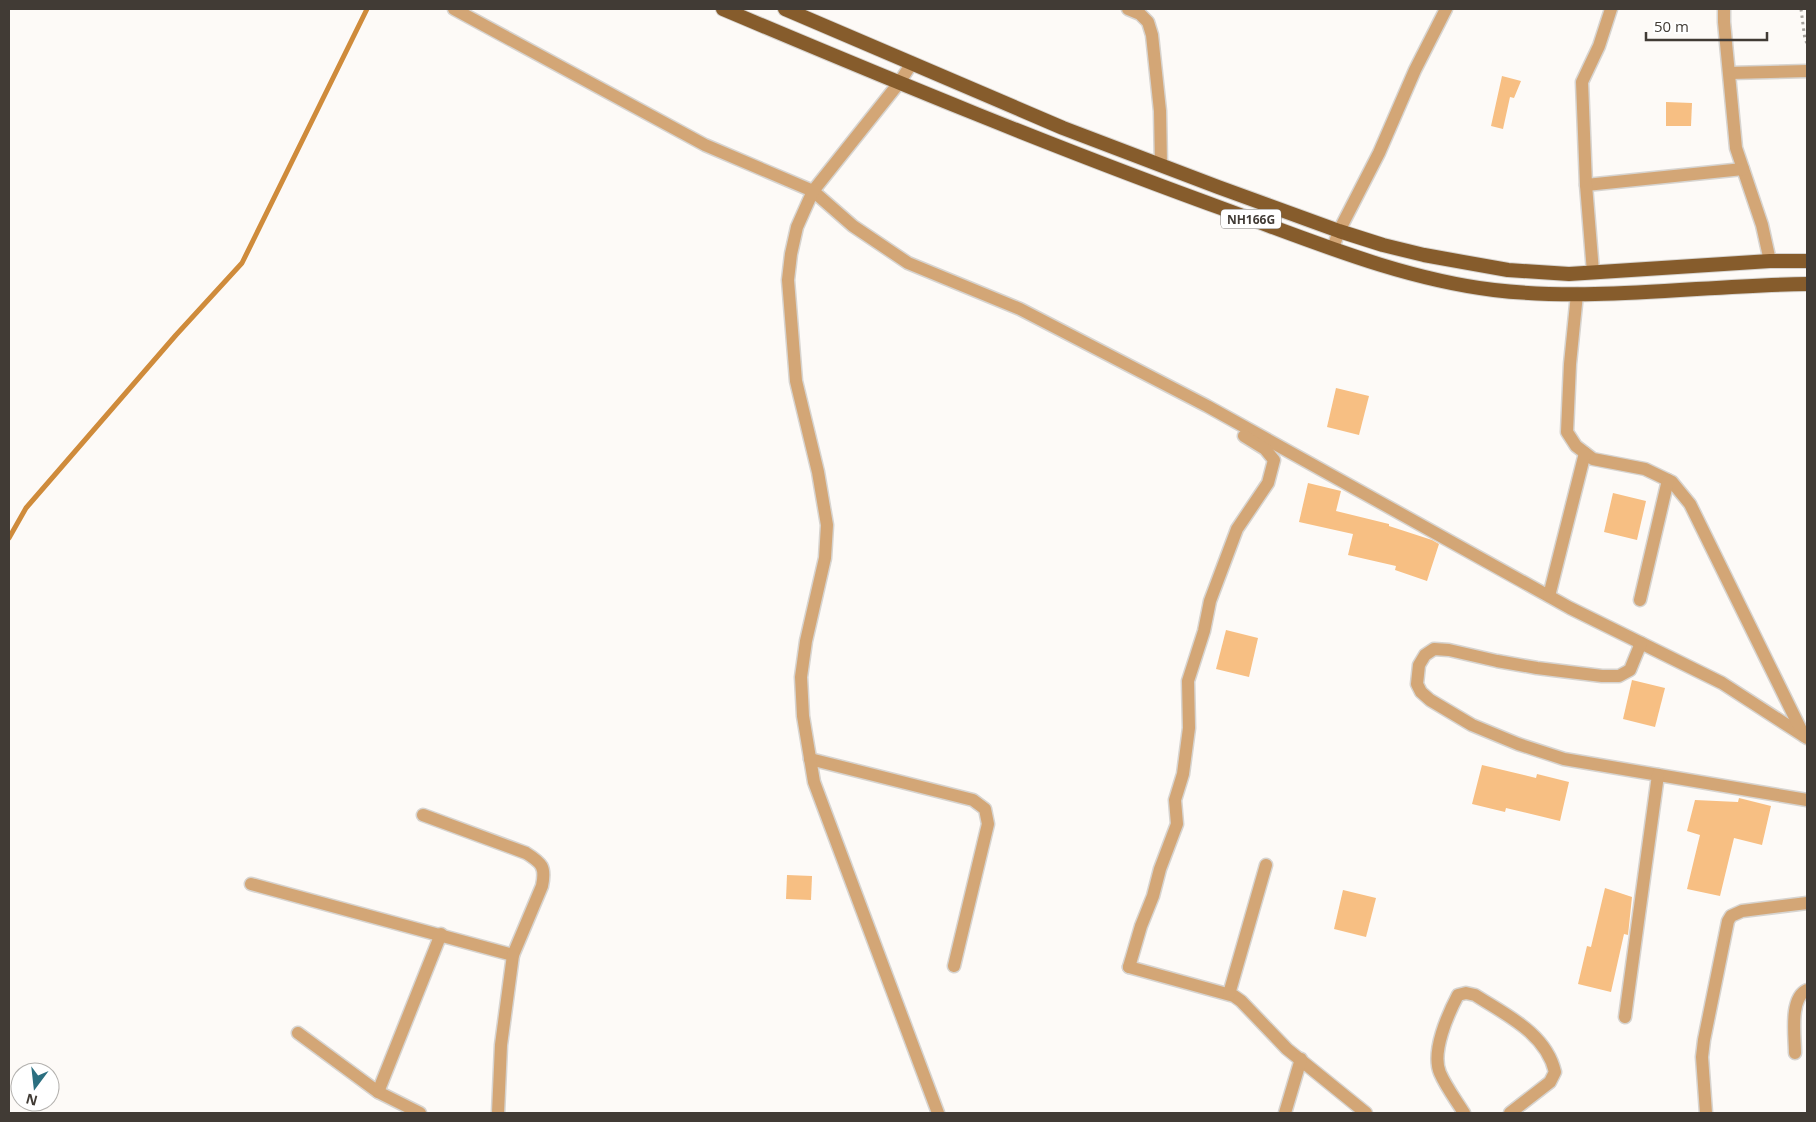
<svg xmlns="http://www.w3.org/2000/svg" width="1816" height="1122" font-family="'Open Sans',sans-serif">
	<rect width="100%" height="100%" fill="#fdfaf7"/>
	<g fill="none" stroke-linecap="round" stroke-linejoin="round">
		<polyline stroke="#cf8b3b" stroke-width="5" points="9,538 26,508 176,335 242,263 367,9"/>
	</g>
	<g fill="#f7bf83">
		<polygon points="1502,76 1521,81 1514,98 1510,97 1503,129 1491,126"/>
		<polygon points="1666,102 1692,103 1691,126 1666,126"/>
		<polygon points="1336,388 1369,396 1359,435 1327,427"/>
		<polygon points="1308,483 1341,491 1336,511 1389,524 1389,526 1432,540 1439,544 1427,581 1395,570 1396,566 1348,555 1353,534 1299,522"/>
		<polygon points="1613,493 1646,501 1637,540 1604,532"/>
		<polygon points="1226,630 1258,638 1249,677 1216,669"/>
		<polygon points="1632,680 1665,688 1655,727 1623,719"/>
		<polygon points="1482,765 1536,778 1537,774 1569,782 1560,821 1506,808 1505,812 1472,804"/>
		<polygon points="1739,798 1771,806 1762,845 1734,838 1720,896 1687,889 1700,835 1687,831 1695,800 1738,802"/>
		<polygon points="787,875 812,876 811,900 786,899"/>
		<polygon points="1605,888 1632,897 1628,935 1624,934 1611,992 1578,984 1587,946 1591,947"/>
		<polygon points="1343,890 1376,898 1366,937 1334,929"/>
	</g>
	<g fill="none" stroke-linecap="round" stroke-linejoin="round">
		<g stroke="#d7d4d0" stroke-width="15">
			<g id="minor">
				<polyline points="454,9 705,145 813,191 853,226 908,263 1020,309 1207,406 1570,608 1722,683 1807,738"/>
				<polyline points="1128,9 1140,14 1148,22 1152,35 1160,111 1161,165"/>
				<polyline points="1724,9 1724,22 1736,148 1762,225 1770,261"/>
				<polyline points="1730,73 1807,71"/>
				<polyline points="1586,185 1743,169"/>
				<polyline points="1333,248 1339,231 1379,153 1415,70 1446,9"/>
				<polyline points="1593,272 1586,185 1582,82 1599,46 1611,9"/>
				<polyline points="1577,294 1570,364 1567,432 1576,446 1593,459 1645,469 1672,482 1690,504 1804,736"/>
				<polyline points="1549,596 1585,453"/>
				<polyline points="1640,600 1668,480"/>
				<polyline points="1641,643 1630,670 1619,676 1602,676 1537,668 1497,661 1449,650 1434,649 1425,655 1419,665 1417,684 1421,692 1430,700 1472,725 1518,744 1564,759 1807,800"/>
				<polyline points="810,759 973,800 985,809 988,824 954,966"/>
				<path d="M251,884L513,955L542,886C546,867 542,863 526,853L423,815"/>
				<polyline points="1131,960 1129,967 1141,926 1153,896 1160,869 1177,824 1175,800 1183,774 1189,728 1188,681 1204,631 1210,601 1237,529 1268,483 1274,460 1265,449 1244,436"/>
				<polyline points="1129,967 1234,996 1241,1001 1287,1049 1366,1113"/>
				<polyline points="1229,994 1266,865"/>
				<polyline points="1625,1017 1658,775"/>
				<polyline points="298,1033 378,1092 420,1113"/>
				<path d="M1795,1053C1795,1037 1789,998 1807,990"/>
				<polyline points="378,1092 441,934"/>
				<polyline points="498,1113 501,1045 513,955"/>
				<polyline points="1285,1113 1301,1059"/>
				<path d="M1464,1113C1456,1100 1446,1087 1440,1073C1431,1052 1448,1014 1458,995L1466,993L1475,995C1506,1015 1546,1033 1555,1072L1550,1082L1510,1113"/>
				<polyline points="1706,1113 1702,1057 1704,1040 1728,921 1731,916 1742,911 1807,903"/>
			</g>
		</g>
		<g stroke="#d7d4d0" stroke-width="15">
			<polyline id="tertiary" points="912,63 899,83 813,191 797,227 791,254 788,280 796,381 818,472 827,525 825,558 806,641 801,677 803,716 814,782 938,1113"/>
		</g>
		<g stroke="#d7d4d0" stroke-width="16">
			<g id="trunk">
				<path d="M723,9C891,80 1060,150 1232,212C1317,243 1403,279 1494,290C1597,302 1704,285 1807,284"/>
				<polyline points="785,9 1063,128 1218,187 1339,231 1383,245 1424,255 1508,270 1569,274 1770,261 1807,261"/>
			</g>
		</g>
		<polyline stroke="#a5a19c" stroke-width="3" stroke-dasharray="2.5 4" stroke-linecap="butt" points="1801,9 1805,40 1807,43"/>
		<use href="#minor" stroke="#d3a676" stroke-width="12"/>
		<use href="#tertiary" stroke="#d3a676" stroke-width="12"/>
		<use href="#trunk" stroke="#865c2c" stroke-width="14"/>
	</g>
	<g text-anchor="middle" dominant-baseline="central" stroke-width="4" stroke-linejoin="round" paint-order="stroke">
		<rect fill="#fff" stroke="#7a7672" stroke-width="1" x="1221" y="209.5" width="60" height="19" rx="4"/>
		<g font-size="12" font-weight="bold" fill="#413b35">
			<text x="1251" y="219">NH166G</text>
		</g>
	</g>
	<rect width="1816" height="1122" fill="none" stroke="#413b35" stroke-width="20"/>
	<g transform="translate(35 1087) rotate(195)"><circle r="24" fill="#ffffff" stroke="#b3b1ae"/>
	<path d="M0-4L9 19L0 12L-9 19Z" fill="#2b6f80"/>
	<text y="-8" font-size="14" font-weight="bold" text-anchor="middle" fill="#413b35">N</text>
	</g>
	<path d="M1646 32v8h121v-8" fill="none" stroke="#413b35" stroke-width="2.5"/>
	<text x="1654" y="32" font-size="15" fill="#413b35" stroke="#ffffff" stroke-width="4" paint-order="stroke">50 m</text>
</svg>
